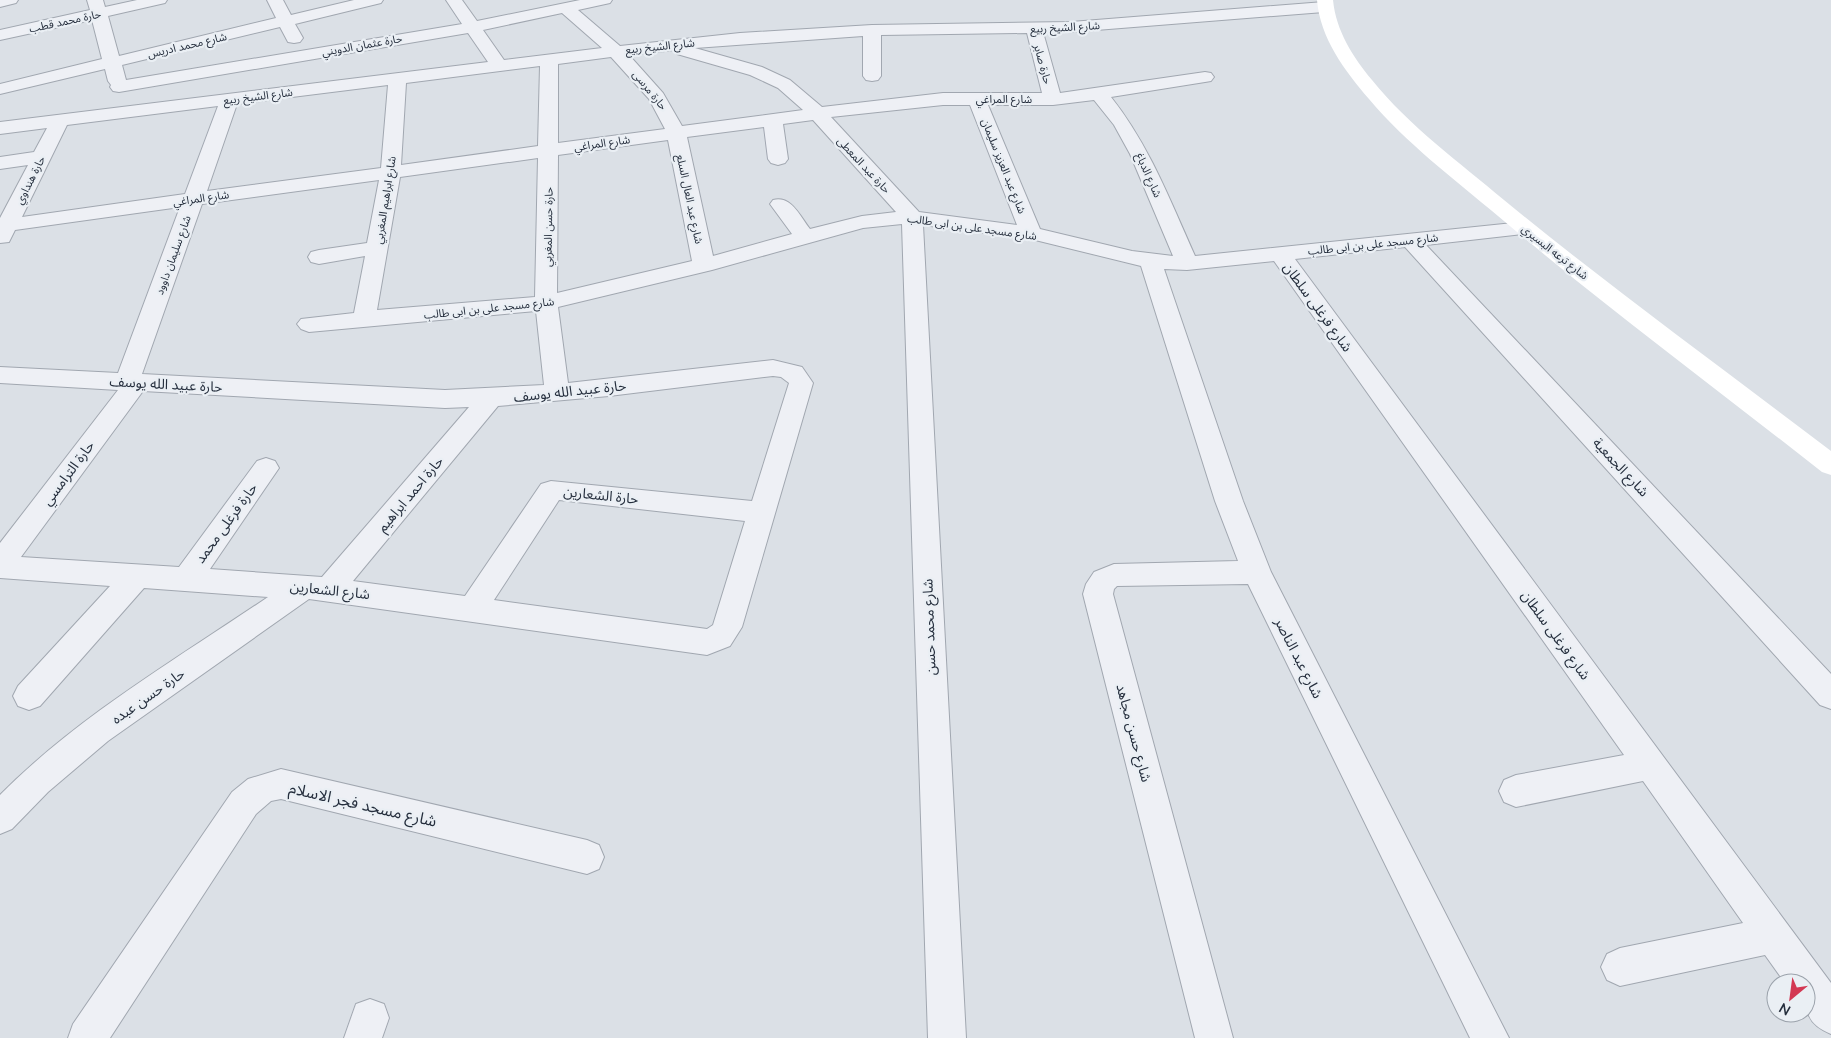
<svg xmlns="http://www.w3.org/2000/svg" width="1831" height="1038" font-family="Mulish,'Noto Sans Arabic',sans-serif">
	<rect width="100%" height="100%" fill="#dbe0e6"/>
	<g fill="none" stroke-linecap="round" stroke-linejoin="round">
		<g stroke="#a1a7b0" stroke-width="2">
			<g id="street">
				<polygon points="0,0 18,0 16,3 0,7"/>
				<path d="M87,0H103L105,7L137,0H167L165,3L108,16L119,56L276,18L267,0H283L291,15L354,0H383L381,3L295,24L303,38L300,42L294,43L288,42L280,27L122,65L126,80L462,24L446,0H462L477,21L580,0H612L610,3L578,10L620,46L740,33L872,25L1071,22L1324,2L1330,4L1332,7L1330,10L1324,12L1071,32H1043L1060,93L1205,72L1211,73L1214,77L1211,81L1205,82L1111,97C1149,145 1170,200 1195,256L1523,222L1530,224L1534,228L1530,232L1523,234L1426,245L1831,674V709L1820,705L1405,247L1295,259L1831,983V1034C1804,1023 1806,1009 1806,983H1785L1765,955L1620,986L1607,980L1601,967L1607,954L1620,948L1743,923L1643,781L1516,807L1504,802L1499,791L1504,780L1516,775L1624,755L1274,261L1187,270L1164,269L1243,501L1271,572L1509,1038H1470L1248,584L1117,586L1114,589L1113,594L1233,1038H1195L1083,594L1086,584L1094,572L1114,564L1238,561L1215,501L1141,266L1031,239L923,225L966,1038H928L902,224L863,228L712,270L558,307L568,383L773,360L802,367L813,383L742,627L730,646L707,655L309,599L108,741L48,792L12,829L0,834V795C77,717 178,658 268,597L144,588L40,706L29,710L18,706L13,696L18,686L110,586L0,578V543L118,390L0,383V367L118,373L180,207L15,230L9,242L0,243V218L28,165L0,169V157L34,152L47,128L0,134V122L488,62L468,33L119,92L113,91L110,87L111,85L108,81L105,69L0,94V84L102,59L92,20L0,40V30L90,10ZM562,13L602,48L504,60L483,30ZM1027,33L1042,93H943L822,107L790,80L762,67L695,48L863,36V76L866,80L872,81L878,80L881,76V35ZM674,50L677,54L750,75L778,88L803,110L682,126L663,93L629,55ZM611,57L649,99L665,129L558,143V64ZM540,66L538,146L401,165L406,83ZM388,85L381,168L207,191L237,104ZM1094,100L1114,125L1130,154L1173,256L1132,251L1040,229L988,105H1053ZM943,105H970L1017,225L919,212L831,117ZM218,106L185,194L22,217L67,125ZM813,120L896,212L862,216L810,229C800,216 791,195 773,200L770,204L792,234L713,256L687,137L764,127L768,159L771,163L778,165L785,163L788,159L783,124ZM668,140L692,261L557,293L558,155ZM538,158L535,297L377,310L400,177ZM379,180L367,243L319,250L311,252L308,257L311,262L319,264L365,256L354,313L301,319L297,324L301,329L309,332L536,311L544,385L445,390L142,374L202,204ZM773,376L781,377L789,383L752,501L551,481L541,484L465,596L353,581L498,406L609,396ZM143,391L445,408L469,407L322,577L210,569L279,468L275,461L266,458L257,461L179,567L21,557ZM559,500L745,521L713,625L707,629L494,600Z"/>
				<polygon points="281,769 587,840 599,845 604,857 599,869 587,874 281,799 271,801 256,814 110,1038 68,1038 73,1024 232,792 248,779"/>
				<polygon points="370,999 384,1004 389,1018 382,1038 344,1038 356,1004"/>
			</g>
		</g>
		<use href="#street" fill="#eef0f5" fill-rule="evenodd"/>
		<path fill="#fff" fill-rule="evenodd" d="M1317,0H1333C1336,31 1353,57 1372,80C1409,126 1459,162 1504,200C1610,287 1722,368 1831,451V475L1822,472C1714,387 1603,305 1498,216C1454,179 1406,143 1369,99C1345,71 1320,38 1317,0Z"/>
	</g>
	<g text-anchor="middle" dominant-baseline="central" stroke-width="4.5" stroke-linejoin="round" paint-order="stroke">
		<g font-size="11" fill="#252e3d" stroke="#eaeff4">
			<text transform="translate(65 21) rotate(-12)">حارة محمد قطب</text>
			<text transform="translate(1065 27) rotate(-3)">شارع الشيخ ربيع</text>
			<text transform="translate(187 45) rotate(-13)">شارع محمد ادريس</text>
			<text transform="translate(362 45) rotate(-10)">حارة عثمان الدويني</text>
			<text transform="translate(660 46) rotate(-6)">شارع الشيخ ربيع</text>
			<text transform="translate(1043 64) rotate(75)">حارة صابر</text>
			<text transform="translate(650 90) rotate(51)">حارة مرسى</text>
			<text transform="translate(258 96) rotate(-7)">شارع الشيخ ربيع</text>
			<text x="1004" y="99">شارع المراغي</text>
			<text transform="translate(602 143) rotate(-8)">شارع المراغي</text>
			<text transform="translate(864 165) rotate(47)">حارة عبد المعطى</text>
			<text transform="translate(1004 166) rotate(68)">شارع عبد العزيز سليمان</text>
			<text transform="translate(1149 175) rotate(66)">شارع الدباغ</text>
			<text transform="translate(30 180) rotate(-63)">حارة هنداوي</text>
			<text transform="translate(201 198) rotate(-8)">شارع المراغي</text>
			<text transform="translate(690 199) rotate(78)">شارع عبد العال السلع</text>
			<text transform="translate(385 200) rotate(-81)">شارع ابراهيم المغربي</text>
			<text transform="translate(548 227) rotate(-89)">حارة حسن المغربي</text>
			<text transform="translate(972 227) rotate(8)">شارع مسجد على بن ابى طالب</text>
			<text transform="translate(1373 244) rotate(-6)">شارع مسجد على بن ابى طالب</text>
			<text transform="translate(1555 252) rotate(38)">شارع ترعه البسيري</text>
			<text transform="translate(173 255) rotate(-70)">شارع سليمان داوود</text>
			<text transform="translate(489 308) rotate(-6)">شارع مسجد على بن ابى طالب</text>
		</g>
		<g font-size="14" fill="#252e3d" stroke="#eaeff4">
			<text transform="translate(1318 307) rotate(54)">شارع فرغلى سلطان</text>
			<text transform="translate(166 384) rotate(3)">حارة عبيد الله يوسف</text>
			<text transform="translate(570 391) rotate(-6)">حارة عبيد الله يوسف</text>
			<text transform="translate(1621 467) rotate(47)">شارع الجمعية</text>
			<text transform="translate(68 473) rotate(-53)">حارة الترامسي</text>
			<text transform="translate(410 494) rotate(-50)">حارة احمد ابراهيم</text>
			<text transform="translate(601 495) rotate(6)">حارة الشعارين</text>
			<text transform="translate(226 523) rotate(-54)">حارة فرغلى محمد</text>
			<text transform="translate(330 590) rotate(6)">شارع الشعارين</text>
			<text transform="translate(929 627) rotate(-92)">شارع محمد حسن</text>
			<text transform="translate(1556 635) rotate(54)">شارع فرغلى سلطان</text>
			<text transform="translate(1299 658) rotate(63)">شارع عبد الناصر</text>
			<text transform="translate(148 696) rotate(-35)">حارة حسن عبده</text>
			<text transform="translate(1134 733) rotate(75)">شارع حسن مجاهد</text>
		</g>
		<g font-size="16" fill="#252e3d" stroke="#eaeff4">
			<text transform="translate(363 804) rotate(13)">شارع مسجد فجر الاسلام</text>
		</g>
	</g>
	<g transform="translate(1791 998) rotate(209)"><circle r="24" fill="#eaeff4" stroke="#9ba2ab"/>
	<path d="M0-4L9 19L0 12L-9 19Z" fill="#d33853"/>
	<text y="-8" font-size="14" font-weight="bold" text-anchor="middle" fill="#252e3d">N</text>
	</g>
</svg>
